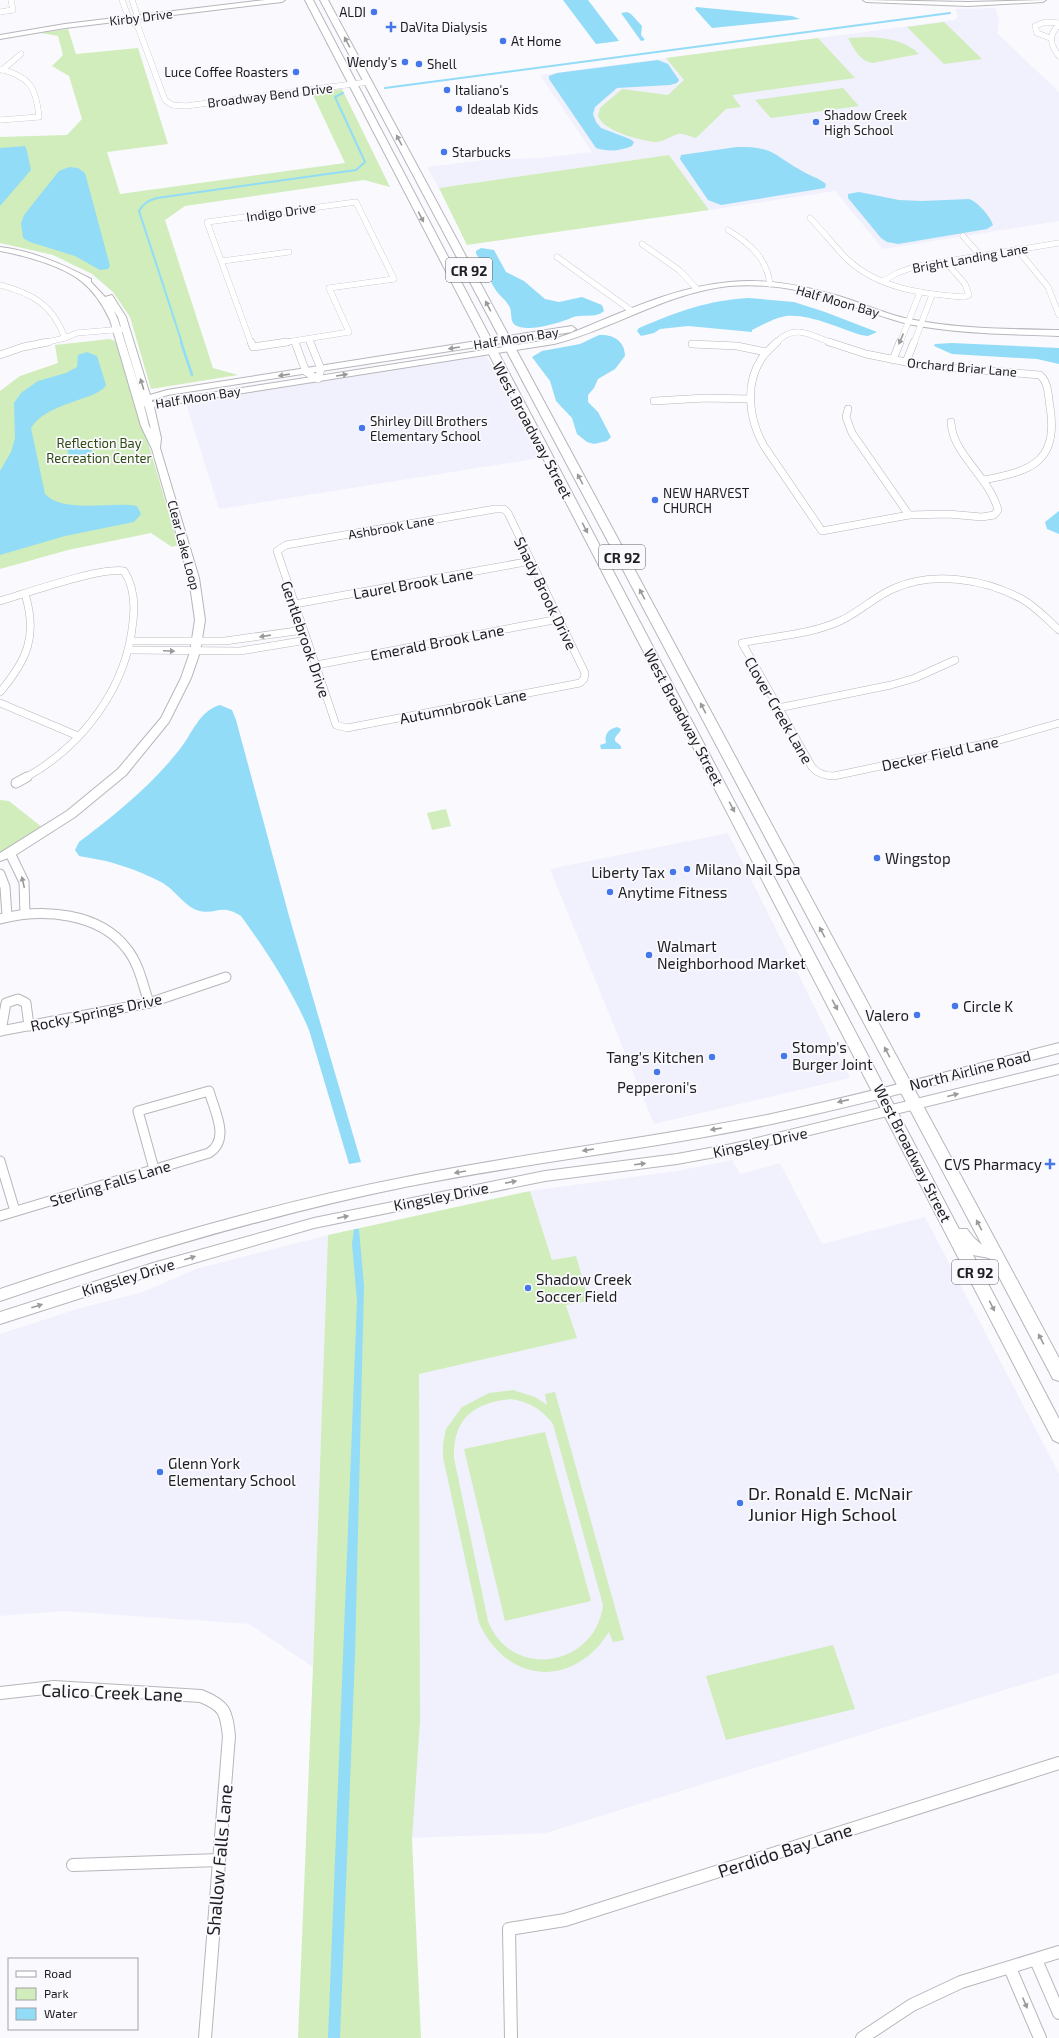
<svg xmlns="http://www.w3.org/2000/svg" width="1059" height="2038" font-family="'Exo 2',sans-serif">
	<rect width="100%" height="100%" fill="#faf9fe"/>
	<g fill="#f1f0fd">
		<polygon points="995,8 999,20 997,33 1059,92 1059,221 883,249 835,191 709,210 669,155 439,188 427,167 484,160 540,158 592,152 540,75 955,20 958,16 955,9"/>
		<polygon points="486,356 547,457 219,509 185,400"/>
		<polygon points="728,833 850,1078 654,1124 550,869"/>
		<polygon points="732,1160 740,1174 780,1163 822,1244 925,1217 1059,1474 1059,1673 546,1833 409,1838 420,1721 419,1374 577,1338 530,1191 677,1171"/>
		<polygon points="328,1235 313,1667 249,1624 64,1611 0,1616 0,1334 77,1309 143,1292 196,1269"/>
	</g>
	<g fill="#d0edbb" fill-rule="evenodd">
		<polygon points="944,22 982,59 944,64 907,27"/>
		<polygon points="68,29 76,54 138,48 168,144 107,152 120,194 345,163 312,93 342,89 390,187 364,180 185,206 165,220 213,368 238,375 151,389 130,317 113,292 92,274 53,255 0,243 0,137 67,135 82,119 69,76 52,66 63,55 58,36 41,33"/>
		<path d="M869,37C888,38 906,41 919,54L872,63C859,60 854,49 848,38Z"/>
		<path d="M818,38L855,78L732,95L741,107L726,109L696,138C691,137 683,133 678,134C670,136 664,142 655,142C639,140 605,132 598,116L600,108L622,89L668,95L684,80L666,58Z"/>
		<polygon points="843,88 859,106 771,118 755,100"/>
		<polygon points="669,155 709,210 467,245 439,188"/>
		<polygon points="110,339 115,341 150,449 178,545 172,547 151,533 68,550 0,569 0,391 20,376 58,363 55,345"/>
		<polygon points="0,800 9,801 43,828 0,852"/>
		<polygon points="446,809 451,826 432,830 427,813"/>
		<polygon points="530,1191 552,1260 576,1256 589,1301 566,1305 577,1338 419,1374 420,1721 412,1839 421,2038 298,2038 313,1667 328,1235"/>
		<path d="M513,1390L535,1397L547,1405L545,1394L555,1392L624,1640L613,1642L609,1632C573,1689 507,1684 479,1623L443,1457V1444L446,1429L462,1407L489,1393ZM511,1399C529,1402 542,1409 553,1424L603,1605C596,1667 511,1681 488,1621L454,1458C453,1418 474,1403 511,1399Z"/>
		<polygon points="545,1432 591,1601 505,1621 464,1449"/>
		<polygon points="833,1645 855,1709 726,1740 706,1676"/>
	</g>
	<g fill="#92dcf7">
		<polygon points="563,0 588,0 619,41 596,44"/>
		<polygon points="696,7 792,16 800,19 712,28 695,9"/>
		<polygon points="627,12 631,14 642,26 641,35 645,40 641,41 621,13"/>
		<path d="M658,60L668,64L679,80L677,83L670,85L617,88L595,107L593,114L596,122L601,128L630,139L634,142L632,146C620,151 608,152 596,148L549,79V76L557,73Z"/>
		<polygon points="25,146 27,151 31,170 0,206 0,148"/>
		<path d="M737,147C773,146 773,155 802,171C810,176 819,178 826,184L825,188L721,205L708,200L680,159L681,155Z"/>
		<polygon points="69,167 78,168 85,173 110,266 108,269 100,270 75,256 30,242 23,238 21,223 24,215 59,171"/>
		<path d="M859,192L899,200L922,201L969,199C978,202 990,216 993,225L987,229L898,244L887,242L881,238L848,198V194Z"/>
		<path d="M481,248L494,250L506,272L524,281L545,299L559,302L582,297L602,305L604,311C595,319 582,313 571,318C560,323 526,333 515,325C510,322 512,313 510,308C507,300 499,296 495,289C488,278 485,264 476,254V251Z"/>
		<path d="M749,298L794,302L825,312L877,332L868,336L861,335C838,328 811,314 786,316C774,318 763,325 752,330V332L688,326L660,329L654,333L641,336L637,331L639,328C677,312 708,300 749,298Z"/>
		<path d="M599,335C613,334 625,341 625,356L615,369L598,379L594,388L588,395V402L598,412L611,437L607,441L594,444L587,442L577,434L572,418L556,401L550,381L532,357L542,351L580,344Z"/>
		<polygon points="952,343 1059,348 1059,364 1037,359 952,354 934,346 935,344"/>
		<path d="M87,352L97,356L106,385C99,400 46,402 31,428L45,494C64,514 113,501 137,506L141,514L134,522L65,536L0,555V471L11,452L15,438L14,403L21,393L38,381L66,373L77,367L78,355Z"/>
		<polygon points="76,441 77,447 91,445 93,455 69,457 66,442"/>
		<polygon points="1059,511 1059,534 1047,529 1045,522"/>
		<path d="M220,705L232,710L236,720L289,916L361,1162L349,1164L309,1030C292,990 267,952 241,916C220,903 217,915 200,911C185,908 175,889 161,882C144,873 125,866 106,861C97,859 88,858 79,856L75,850L79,842C116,814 151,786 180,749C192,734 199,711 220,705Z"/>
		<path d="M617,727L621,729C620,734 614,735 615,741L621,746V749H601L600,745L606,743C604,735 608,729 617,727Z"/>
		<polygon points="354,1229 359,1229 364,1286 355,1655 340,2038 328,2038 357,1301 352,1244"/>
	</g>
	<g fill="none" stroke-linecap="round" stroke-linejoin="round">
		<g stroke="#92dcf7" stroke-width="2">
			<polyline points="385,88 950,13"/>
			<path d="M182,343L139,211C143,203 149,200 157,198L356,170L365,162L335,97L343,93"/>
		</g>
		<polyline stroke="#92dcf7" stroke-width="2.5" points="181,342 192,375"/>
		<g stroke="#b6b6bb" stroke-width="6">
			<g id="street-far3">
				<polyline points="122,0 129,19 138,27"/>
				<polyline points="132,0 138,18 138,27 165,100 172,105 186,106 368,82"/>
				<polyline points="0,12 13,10 11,0"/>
				<path d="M1059,25C1048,35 1050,45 1059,56"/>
				<polyline points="1050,38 1037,33 1035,26 1045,22 1059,23"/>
				<path d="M0,69C30,77 36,87 39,117L0,120"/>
				<polyline points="2,70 21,54"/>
				<path d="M810,218C823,231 834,246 847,259C879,289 923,294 964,297L969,295L965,284L945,261"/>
				<path d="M728,230C749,243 767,258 770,284"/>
				<polyline points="963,236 980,255"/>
				<polyline points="642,244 679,270 696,288"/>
				<polyline points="1017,249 1048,287 1059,315"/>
				<polyline points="557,257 632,311"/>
				<polyline points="222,261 289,252"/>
				<polyline points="883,281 897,273 917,266 1059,243"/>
				<path d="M0,285C33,294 52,304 65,338"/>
				<polyline points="309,339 310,343"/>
				<polyline points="295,341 296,343"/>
				<polyline points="43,343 65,338 77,333 124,329"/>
				<polyline points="251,343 207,222 356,202 394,279 329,288 349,332 281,343"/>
				<path d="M776,343C794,323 810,335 832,343"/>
				<polyline points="900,343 920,292"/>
				<polyline points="914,343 932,295"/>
			</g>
		</g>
		<g stroke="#b6b6bb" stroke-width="8">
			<g id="street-far2">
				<polyline points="251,342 253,347 287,342"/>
				<polyline points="295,342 306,372 318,379 321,369 310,342"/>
				<path d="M777,342C772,347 766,352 762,358C744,384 749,420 764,446L822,531L909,515L948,514L982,517L994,515L998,510C989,476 952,454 951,422"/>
				<path d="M829,342L866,354L921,365L1040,375C1049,383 1048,396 1050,407C1059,462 1031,471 984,480"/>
				<polyline points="692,344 737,346 766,352"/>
				<polyline points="0,355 23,347 48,342"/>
				<polyline points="893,360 900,342"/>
				<polyline points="906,362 914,342"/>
				<polyline points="654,401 706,398 750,399"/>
				<polyline points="848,409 846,417 852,433 909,515"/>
				<polygon points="495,509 504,509 508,513 585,673 584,679 580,683 347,728 336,725 277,551 286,545"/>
				<path d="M0,601C27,593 100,567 124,571C134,586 135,604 133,621C127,687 83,746 25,778"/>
				<polyline points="295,604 531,561"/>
				<path d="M1059,630C1047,619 1036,607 1022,599C985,579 933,571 895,588C875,596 860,612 840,621C809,635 774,636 742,643L812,767C818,774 825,776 834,776L993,742L1059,723"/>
				<polyline points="132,641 225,641 303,630"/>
				<polyline points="130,650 240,651 307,640"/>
				<polyline points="316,665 559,619"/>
				<path d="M0,692C27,660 38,636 25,594"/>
				<polyline points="0,703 78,736"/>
				<polyline points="778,708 891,685 915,678 955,660"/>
			</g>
		</g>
		<g stroke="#b6b6bb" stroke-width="11">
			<g id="street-far1">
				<polyline points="16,783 27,777"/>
				<polyline points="10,853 24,882 25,914"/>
				<polyline points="0,874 5,887 7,916"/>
				<path d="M0,919C42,908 99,912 127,949C139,964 143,985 149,1003"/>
				<polyline points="0,1031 149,1003 226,977"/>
				<polyline points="1,1031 6,1003 18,999 26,1003 29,1026"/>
				<polyline points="0,1161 15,1211"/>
				<path d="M0,1216L209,1153C231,1139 214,1110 209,1091L138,1111L154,1169"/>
			</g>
		</g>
		<g stroke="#b6b6bb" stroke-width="14">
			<g id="street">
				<path d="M0,1693L54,1687L201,1696C225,1706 226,1711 229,1736L205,2038"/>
				<polyline points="73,1865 219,1860"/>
				<polyline points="1036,1960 1059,2013"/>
				<polyline points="1010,1968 1040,2038"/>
				<polyline points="511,2038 509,1929 565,1920 1059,1763"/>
				<polyline points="862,2038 912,2005 961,1982 1059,1952"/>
			</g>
		</g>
		<g stroke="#b6b6bb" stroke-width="2">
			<g id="secondary">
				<polygon points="265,0 285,0 282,2 65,28 0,39 0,35 65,24"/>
				<polygon points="863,0 968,2 1046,0 1043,2 968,6 866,2"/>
				<path d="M0,247C33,251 62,264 91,279V282L105,297L112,295L126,317L150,395L167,390L572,326L576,329L572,332L168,395L152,400V402L554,339L569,334C621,313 673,287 730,282C768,278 806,286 842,297C864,304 886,314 909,319C958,329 1009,329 1059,330V336C1009,334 958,334 908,324C884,318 860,308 836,301C802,289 765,283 729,286C665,293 614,329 554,344L154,407L161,438L160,448L199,578L205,620L200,652L191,678L169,722L126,775L75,817L14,856L0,861V853L67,811L118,769L161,718L181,678L190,652L195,620L189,578L152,449L141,426L110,320C103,305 94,291 81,281C63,266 23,255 0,251ZM114,311L118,317L142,397L118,320ZM144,406L145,407L151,429L149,426Z"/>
				<path d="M1059,1043V1053C962,1078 865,1104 767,1125C647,1150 525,1163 405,1187C268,1215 133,1256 0,1301V1289C133,1244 268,1204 406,1177C525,1153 647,1139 767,1115C865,1094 962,1068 1059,1043Z"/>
				<polygon points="1059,1064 1059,1074 732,1154 677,1164 545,1181 314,1228 153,1275 0,1324 0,1312 153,1263 314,1218 545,1171 677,1154 732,1144"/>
			</g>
		</g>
		<g stroke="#b6b6bb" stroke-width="2">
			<polygon id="primary" points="305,0 313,0 959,1229 967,1229 974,1238 982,1245 320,0 328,0 1059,1358 1059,1381 1053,1379 989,1258 973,1255 1059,1419 1059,1443 1053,1440"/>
		</g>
		<use href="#street-far3" stroke="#fff" stroke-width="5.5"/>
		<use href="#street-far2" stroke="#fff" stroke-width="7"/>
		<use href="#street-far1" stroke="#fff" stroke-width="9"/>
		<use href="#street" stroke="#fff" stroke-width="12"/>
		<use href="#secondary" fill="#fff" fill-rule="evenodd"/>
		<use href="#primary" fill="#fff" fill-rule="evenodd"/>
	</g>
	<defs><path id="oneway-solid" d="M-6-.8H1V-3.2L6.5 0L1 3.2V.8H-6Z"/></defs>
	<g fill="#9a9a9b">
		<use href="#oneway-solid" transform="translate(347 42) rotate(-118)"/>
		<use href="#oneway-solid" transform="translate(399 140) rotate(-118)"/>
		<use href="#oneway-solid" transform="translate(421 217) rotate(63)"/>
		<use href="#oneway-solid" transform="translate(488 306) rotate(-118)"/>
		<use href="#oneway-solid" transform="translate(901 339) rotate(113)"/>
		<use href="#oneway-solid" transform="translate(454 348) rotate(171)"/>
		<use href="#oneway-solid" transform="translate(284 375) rotate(172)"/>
		<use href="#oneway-solid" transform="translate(342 375) rotate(-9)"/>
		<use href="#oneway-solid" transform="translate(142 384) rotate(-107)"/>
		<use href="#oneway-solid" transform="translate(580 479) rotate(-118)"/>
		<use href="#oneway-solid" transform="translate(585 528) rotate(62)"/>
		<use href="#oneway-solid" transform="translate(642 594) rotate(-118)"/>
		<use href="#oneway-solid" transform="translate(265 636) rotate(172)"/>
		<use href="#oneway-solid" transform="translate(169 651) rotate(2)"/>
		<use href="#oneway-solid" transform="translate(703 708) rotate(-118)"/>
		<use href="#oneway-solid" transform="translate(732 807) rotate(62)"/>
		<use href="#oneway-solid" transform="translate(23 882) rotate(-103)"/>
		<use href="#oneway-solid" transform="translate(822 932) rotate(-118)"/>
		<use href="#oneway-solid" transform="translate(835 1005) rotate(62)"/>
		<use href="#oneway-solid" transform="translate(887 1052) rotate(-118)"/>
		<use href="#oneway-solid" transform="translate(953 1095) rotate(-14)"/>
		<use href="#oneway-solid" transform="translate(843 1101) rotate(167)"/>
		<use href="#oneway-solid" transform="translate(716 1129) rotate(171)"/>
		<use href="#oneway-solid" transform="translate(588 1150) rotate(171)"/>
		<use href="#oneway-solid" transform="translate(640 1164) rotate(-7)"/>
		<use href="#oneway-solid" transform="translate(460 1172) rotate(170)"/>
		<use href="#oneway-solid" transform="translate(511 1182) rotate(-11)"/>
		<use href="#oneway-solid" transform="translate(343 1217) rotate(-12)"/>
		<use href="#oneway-solid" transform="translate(979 1225) rotate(-118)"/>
		<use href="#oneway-solid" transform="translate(190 1258) rotate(-17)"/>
		<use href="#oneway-solid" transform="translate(37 1306) rotate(-18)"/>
		<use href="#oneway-solid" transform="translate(992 1306) rotate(63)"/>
		<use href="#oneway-solid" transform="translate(1041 1339) rotate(-118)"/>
		<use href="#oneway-solid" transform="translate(1025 2003) rotate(67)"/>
	</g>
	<g fill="#4577e9" stroke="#faf9fe" stroke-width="1.5">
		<circle cx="374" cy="12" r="4"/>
		<path d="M389 21h4v4h4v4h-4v4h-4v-4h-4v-4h4z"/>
		<circle cx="503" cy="41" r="4"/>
		<circle cx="405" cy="62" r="4"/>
		<circle cx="419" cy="64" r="4"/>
		<circle cx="296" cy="72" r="4"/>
		<circle cx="447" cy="90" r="4"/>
		<circle cx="459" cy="109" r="4"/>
		<circle cx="816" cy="122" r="4"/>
		<circle cx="444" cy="152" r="4"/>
		<circle cx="362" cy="428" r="4"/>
		<circle cx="655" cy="500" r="4"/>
		<circle cx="877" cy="858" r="4"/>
		<circle cx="687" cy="869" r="4"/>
		<circle cx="673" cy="872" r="4"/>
		<circle cx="610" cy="892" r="4"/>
		<circle cx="649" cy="955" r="4"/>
		<circle cx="955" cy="1006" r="4"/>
		<circle cx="917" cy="1015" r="4"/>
		<circle cx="784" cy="1056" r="4"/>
		<circle cx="712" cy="1057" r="4"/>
		<circle cx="657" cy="1072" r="4"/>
		<path d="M1048 1158h4v4h4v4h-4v4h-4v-4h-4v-4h4z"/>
		<circle cx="528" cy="1288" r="4"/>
		<circle cx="160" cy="1472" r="4"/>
		<circle cx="740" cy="1503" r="4"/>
	</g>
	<g text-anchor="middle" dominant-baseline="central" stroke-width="3.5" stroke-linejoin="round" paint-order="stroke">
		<g font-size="13" fill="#1e1e20" stroke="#faf9fe" text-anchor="start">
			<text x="366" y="12" text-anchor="end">ALDI</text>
			<text x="400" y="27">DaVita Dialysis</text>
			<text x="511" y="41">At Home</text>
			<text x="397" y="62" text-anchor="end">Wendy's</text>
			<text x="427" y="64">Shell</text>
			<text x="288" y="72" text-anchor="end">Luce Coffee Roasters</text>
			<text x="455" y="90">Italiano's</text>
			<text x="467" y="109">Idealab Kids</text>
			<text x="824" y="115">Shadow Creek<tspan x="824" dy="15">High School</tspan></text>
			<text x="452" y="152">Starbucks</text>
			<text x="370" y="421">Shirley Dill Brothers<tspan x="370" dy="15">Elementary School</tspan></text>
			<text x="663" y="493">NEW HARVEST<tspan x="663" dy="15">CHURCH</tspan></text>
		</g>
		<g font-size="13" fill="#1e1e20" stroke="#faf9fe">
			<text transform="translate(141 17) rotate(-7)">Kirby Drive</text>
			<text transform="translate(270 95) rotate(-7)">Broadway Bend Drive</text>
			<text transform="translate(281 212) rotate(-8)">Indigo Drive</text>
			<text transform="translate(970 258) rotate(-10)">Bright Landing Lane</text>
			<text transform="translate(838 301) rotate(16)">Half Moon Bay</text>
			<text transform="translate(516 338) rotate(-9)">Half Moon Bay</text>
			<text transform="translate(962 367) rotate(5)">Orchard Briar Lane</text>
			<text transform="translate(198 397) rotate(-9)">Half Moon Bay</text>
			<text transform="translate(391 527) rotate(-10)">Ashbrook Lane</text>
			<text transform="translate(184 545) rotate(75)">Clear Lake Loop</text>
		</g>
		<g font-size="13" fill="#2f4b11" stroke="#faf9fe">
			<text x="99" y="443">Reflection Bay<tspan x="99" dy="15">Recreation Center</tspan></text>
		</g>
		<g fill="#faf9fe" stroke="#606063" stroke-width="1">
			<rect x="446" y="258" width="46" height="24" rx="3"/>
			<rect x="599" y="545" width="46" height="24" rx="3"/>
			<rect x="952" y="1260" width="46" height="24" rx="3"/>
		</g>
		<g font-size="14" font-weight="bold" fill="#1e1e20">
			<text x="469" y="270">CR 92</text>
			<text x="622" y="557">CR 92</text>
			<text x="975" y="1272">CR 92</text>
		</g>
		<g font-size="15" fill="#1e1e20" stroke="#faf9fe">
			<text transform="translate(533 430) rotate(62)">West Broadway Street</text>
			<text transform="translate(413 583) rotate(-10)">Laurel Brook Lane</text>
			<text transform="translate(546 593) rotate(64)">Shady Brook Drive</text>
			<text transform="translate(306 639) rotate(71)">Gentlebrook Drive</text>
			<text transform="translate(437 642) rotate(-11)">Emerald Brook Lane</text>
			<text transform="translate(463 706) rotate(-11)">Autumnbrook Lane</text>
			<text transform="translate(779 710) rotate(60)">Clover Creek Lane</text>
			<text transform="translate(684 717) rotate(62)">West Broadway Street</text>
			<text transform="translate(940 753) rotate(-12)">Decker Field Lane</text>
			<text transform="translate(96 1012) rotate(-12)">Rocky Springs Drive</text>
			<text transform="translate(970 1070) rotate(-14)">North Airline Road</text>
			<text transform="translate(760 1142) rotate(-12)">Kingsley Drive</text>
			<text transform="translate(913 1153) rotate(63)">West Broadway Street</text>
			<text transform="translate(110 1183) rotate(-17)">Sterling Falls Lane</text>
			<text transform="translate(441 1196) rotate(-11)">Kingsley Drive</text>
			<text transform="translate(128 1277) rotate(-17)">Kingsley Drive</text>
		</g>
		<g font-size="15" fill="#1e1e20" stroke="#faf9fe" text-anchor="start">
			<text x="885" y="858">Wingstop</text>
			<text x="695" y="869">Milano Nail Spa</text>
			<text x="665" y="872" text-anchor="end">Liberty Tax</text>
			<text x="618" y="892">Anytime Fitness</text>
			<text x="657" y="946">Walmart<tspan x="657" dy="17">Neighborhood Market</tspan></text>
			<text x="963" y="1006">Circle K</text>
			<text x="909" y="1015" text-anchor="end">Valero</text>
			<text x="792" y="1047">Stomp's<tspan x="792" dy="17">Burger Joint</tspan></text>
			<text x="704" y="1057" text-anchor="end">Tang's Kitchen</text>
			<text x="657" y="1087" text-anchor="middle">Pepperoni's</text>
			<text x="1042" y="1164" text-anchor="end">CVS Pharmacy</text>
			<text x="536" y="1279">Shadow Creek<tspan x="536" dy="17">Soccer Field</tspan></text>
			<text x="168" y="1463">Glenn York<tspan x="168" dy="17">Elementary School</tspan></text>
		</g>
		<g font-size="18" fill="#1e1e20" stroke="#faf9fe" text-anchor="start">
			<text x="748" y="1493">Dr. Ronald E. McNair<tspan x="748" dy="21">Junior High School</tspan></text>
		</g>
		<g font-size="18" fill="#1e1e20" stroke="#faf9fe">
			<text transform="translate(112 1692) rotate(2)">Calico Creek Lane</text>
			<text transform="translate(785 1850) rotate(-18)">Perdido Bay Lane</text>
			<text transform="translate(219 1860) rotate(-85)">Shallow Falls Lane</text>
		</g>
	</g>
	<rect x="8" y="1958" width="130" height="72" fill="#faf9fe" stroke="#a2a1a5"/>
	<rect x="16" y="1971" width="20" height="6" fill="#ffffff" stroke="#a2a1a5"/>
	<text x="44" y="1978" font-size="12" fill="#1e1e20">Road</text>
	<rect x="16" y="1988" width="20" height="12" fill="#d0edbb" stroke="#a2a1a5"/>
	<text x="44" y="1998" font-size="12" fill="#1e1e20">Park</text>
	<rect x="16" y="2008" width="20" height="12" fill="#92dcf7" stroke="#a2a1a5"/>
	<text x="44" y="2018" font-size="12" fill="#1e1e20">Water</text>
</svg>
